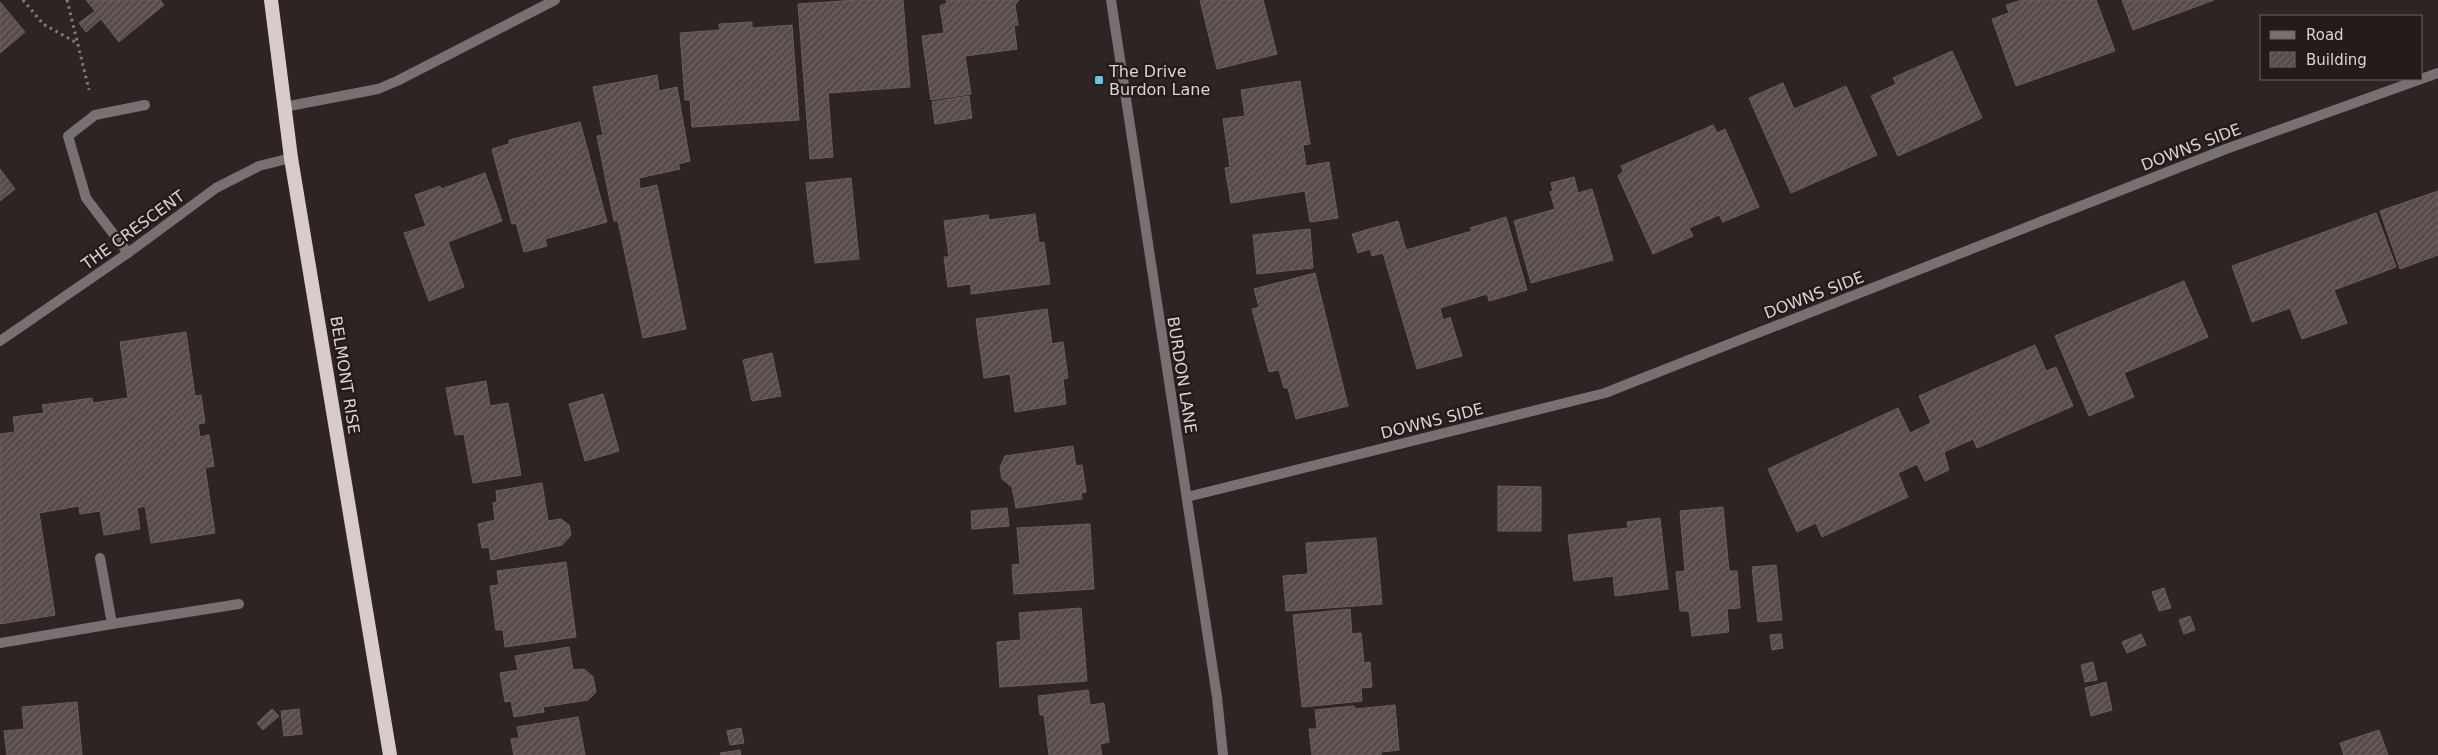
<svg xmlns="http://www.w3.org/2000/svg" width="2438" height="755" font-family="'DejaVu Sans',sans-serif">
	<defs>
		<pattern id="building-hatch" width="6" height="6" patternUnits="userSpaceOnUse" patternTransform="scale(1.25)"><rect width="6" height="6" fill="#564b4a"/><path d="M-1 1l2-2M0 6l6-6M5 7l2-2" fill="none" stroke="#6e6463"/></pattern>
	</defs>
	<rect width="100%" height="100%" fill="#2e2424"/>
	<g fill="url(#building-hatch)" stroke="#6a5e5e">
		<polygon points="86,0 160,0 164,5 119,42 101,19 86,32 79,23 95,11"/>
		<polygon points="857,0 903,0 910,87 828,93 833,157 810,159 798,4"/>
		<polygon points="946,0 1019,0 1015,5 1018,25 1014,26 1017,49 965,56 971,94 931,100 922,36 944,33 940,6 947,3"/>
		<polygon points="1200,0 1263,0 1277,54 1217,69"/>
		<polygon points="2022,0 2096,0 2115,51 2016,86 1992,19 2009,13 2006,5"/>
		<polygon points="2122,0 2214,0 2133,30"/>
		<polygon points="0,2 25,32 0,53"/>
		<polygon points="752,22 752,28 792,25 799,120 692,127 690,100 685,100 680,33 720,30 719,24"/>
		<polygon points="1952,51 1982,118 1898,156 1871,96 1896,84 1893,78"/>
		<polygon points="657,75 659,91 677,87 690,161 678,164 680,169 639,178 640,189 657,185 686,329 643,338 618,221 614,221 597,136 603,135 593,87"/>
		<polygon points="1300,81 1310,144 1303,145 1306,166 1329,162 1338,218 1310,222 1305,191 1231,203 1225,168 1230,167 1223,119 1245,116 1241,90"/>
		<polygon points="1783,83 1794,109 1846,86 1877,155 1791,193 1749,98"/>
		<polygon points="969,96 972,118 935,124 932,102"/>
		<polygon points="580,122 607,222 545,239 547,246 524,252 516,223 512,224 492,149 509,144 509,140"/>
		<polygon points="1713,125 1717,133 1725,129 1759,207 1723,222 1719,215 1689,228 1693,236 1653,254 1618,176 1623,171 1621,166"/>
		<polygon points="0,169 15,189 0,201"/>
		<polygon points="485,173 502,221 448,242 464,287 429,301 404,233 426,226 415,195 440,186 441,189"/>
		<polygon points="1574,177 1578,193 1592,189 1613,260 1531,283 1514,221 1555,209 1550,192 1553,191 1551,183"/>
		<polygon points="851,178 859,259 815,263 806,183"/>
		<polygon points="2438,191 2438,255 2400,269 2380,211"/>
		<polygon points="2376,213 2396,267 2334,290 2347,323 2302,339 2290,308 2252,322 2232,266"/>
		<polygon points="1035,214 1039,243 1044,242 1050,284 971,294 971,284 948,287 944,257 949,257 944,221 988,215 989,220"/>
		<polygon points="1506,217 1527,290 1489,301 1487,294 1440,308 1443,320 1450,317 1462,356 1417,369 1383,253 1372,256 1370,249 1358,253 1352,234 1398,221 1406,250 1472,231 1470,228"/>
		<polygon points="1310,229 1313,268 1257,274 1253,235"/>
		<polygon points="1315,273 1348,406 1296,419 1288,388 1284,388 1279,370 1269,372 1252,309 1259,307 1254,289"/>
		<polygon points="2184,281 2208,337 2124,373 2134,397 2089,416 2055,336"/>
		<polygon points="1047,309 1052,344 1063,342 1068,378 1063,379 1066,404 1015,412 1010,374 984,378 976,319"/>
		<polygon points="186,332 195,396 201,395 205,423 198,424 200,437 209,435 214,466 205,468 215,533 151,543 145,506 137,508 140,529 104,535 100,511 80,514 79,506 39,513 55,615 0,624 0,434 15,432 13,417 44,413 42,405 92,398 93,403 128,398 120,342"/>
		<polygon points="2035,345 2046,371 2056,367 2073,406 1977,448 1973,439 1944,452 1919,396"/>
		<polygon points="772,353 781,396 752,401 743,360"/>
		<polygon points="486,381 490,406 508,403 521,475 473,483 464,434 455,435 446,388"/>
		<polygon points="603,394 619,451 585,461 569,404"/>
		<polygon points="1898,408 1910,433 1931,423 1944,452 1949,470 1925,481 1917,464 1898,473 1908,497 1822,537 1816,523 1797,532 1768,469"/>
		<polygon points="1073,446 1076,466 1082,465 1086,492 1081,493 1082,499 1016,508 1012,487 1002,479 1000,467 1005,456"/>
		<polygon points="542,483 548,521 561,519 569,525 571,535 562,545 491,560 489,547 482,548 478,524 495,520 493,503 497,502 496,491"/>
		<polygon points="1498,486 1541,487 1541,531 1498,531"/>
		<polygon points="1723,507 1729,571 1737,571 1740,608 1727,609 1729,632 1692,636 1689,611 1680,611 1676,572 1685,571 1680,511"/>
		<polygon points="1007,508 1009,526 972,529 971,511"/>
		<polygon points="1660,518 1668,589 1615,596 1613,576 1574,581 1568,535 1628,528 1627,522"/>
		<polygon points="1090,524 1094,589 1014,594 1012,565 1020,564 1017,528"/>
		<polygon points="1376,538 1382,604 1286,611 1283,576 1308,574 1306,543"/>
		<polygon points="566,562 576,637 505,647 503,630 496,630 490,586 499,585 497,571"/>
		<polygon points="1776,565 1782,620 1758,622 1752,567"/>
		<polygon points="2164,588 2171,608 2159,611 2152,592"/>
		<polygon points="1081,608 1087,681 1000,687 997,642 1021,640 1019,613"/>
		<polygon points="1350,609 1352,634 1361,633 1364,663 1370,662 1372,687 1361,688 1362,701 1302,707 1293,615"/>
		<polygon points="2190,616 2195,630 2184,634 2179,620"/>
		<polygon points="1781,634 1783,648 1772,650 1770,635"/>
		<polygon points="2141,634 2146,645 2127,653 2122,642"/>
		<polygon points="569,647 573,670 584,669 593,677 596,692 588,700 543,707 544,712 514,717 511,701 505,702 500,673 518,670 515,656"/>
		<polygon points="2093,662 2097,680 2085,682 2081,665"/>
		<polygon points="2106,682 2112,710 2091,716 2085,688"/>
		<polygon points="1088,690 1090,705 1104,703 1109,742 1100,744 1102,755 1049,755 1044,715 1040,715 1038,696"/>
		<polygon points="77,702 82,755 7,755 4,731 24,729 22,707"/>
		<polygon points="1395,705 1399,750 1381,752 1381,755 1312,755 1309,729 1317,729 1315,710 1354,706 1355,709"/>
		<polygon points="272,709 279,716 263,730 257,723"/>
		<polygon points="299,709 302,734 284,736 281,711"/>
		<polygon points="578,717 585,755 514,755 511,739 519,738 517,727"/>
		<polygon points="741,728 744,743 730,745 727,731"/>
		<polygon points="2379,730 2388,755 2344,755 2340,743"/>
		<polygon points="740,750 741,755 721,755 720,753"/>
	</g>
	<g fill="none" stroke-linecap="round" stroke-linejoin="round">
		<g stroke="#847b7b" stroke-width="3" stroke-dasharray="2.5 4" stroke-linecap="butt">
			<polyline points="23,0 43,24 77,43"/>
			<polyline points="67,0 89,90"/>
		</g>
		<g stroke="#777171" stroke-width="10">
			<polyline points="112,624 239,604"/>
			<polyline points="0,643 112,624 100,558"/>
		</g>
		<g stroke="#777171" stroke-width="10">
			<polyline points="128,253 86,198 68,136 95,115 145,105"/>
			<polyline points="0,341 128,253 216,188 259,166 291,158"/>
			<polyline points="1187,497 1605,393 2226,149 2438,73"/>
		</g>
		<g stroke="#777171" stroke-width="10">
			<polyline points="1111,0 1217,697 1223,755"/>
			<polyline points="284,107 378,89 397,81 555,0"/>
		</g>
		<polyline stroke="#d8cbca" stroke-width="14" points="271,0 291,158 390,755"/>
	</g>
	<rect fill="#66c4ef" stroke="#241b1b" stroke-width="2" x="1094" y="75" width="10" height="10" rx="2.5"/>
	<g text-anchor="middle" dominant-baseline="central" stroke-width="5" stroke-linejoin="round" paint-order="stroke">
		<g font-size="16" fill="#dbd4d3" stroke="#241b1b" text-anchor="start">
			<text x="1109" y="71">The Drive<tspan x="1109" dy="18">Burdon Lane</tspan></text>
		</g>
		<g font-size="16" fill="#dbd4d3" stroke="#241b1b">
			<text transform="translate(2191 147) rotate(-21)">DOWNS SIDE</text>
			<text transform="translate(133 230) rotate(-36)">THE CRESCENT</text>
			<text transform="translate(1814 295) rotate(-21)">DOWNS SIDE</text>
			<text transform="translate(345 375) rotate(81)">BELMONT RISE</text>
			<text transform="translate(1182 375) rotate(81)">BURDON LANE</text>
			<text transform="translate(1432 421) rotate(-14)">DOWNS SIDE</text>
		</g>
	</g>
	<rect x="2260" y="15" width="162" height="65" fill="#241b1b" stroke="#6d6565"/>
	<rect x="2270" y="31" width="25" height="8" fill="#777171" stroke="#6d6565"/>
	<text x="2306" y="40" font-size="15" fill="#dbd4d3">Road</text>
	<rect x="2270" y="52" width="25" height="15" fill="url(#building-hatch)" stroke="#6d6565"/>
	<text x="2306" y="65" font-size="15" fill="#dbd4d3">Building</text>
</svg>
